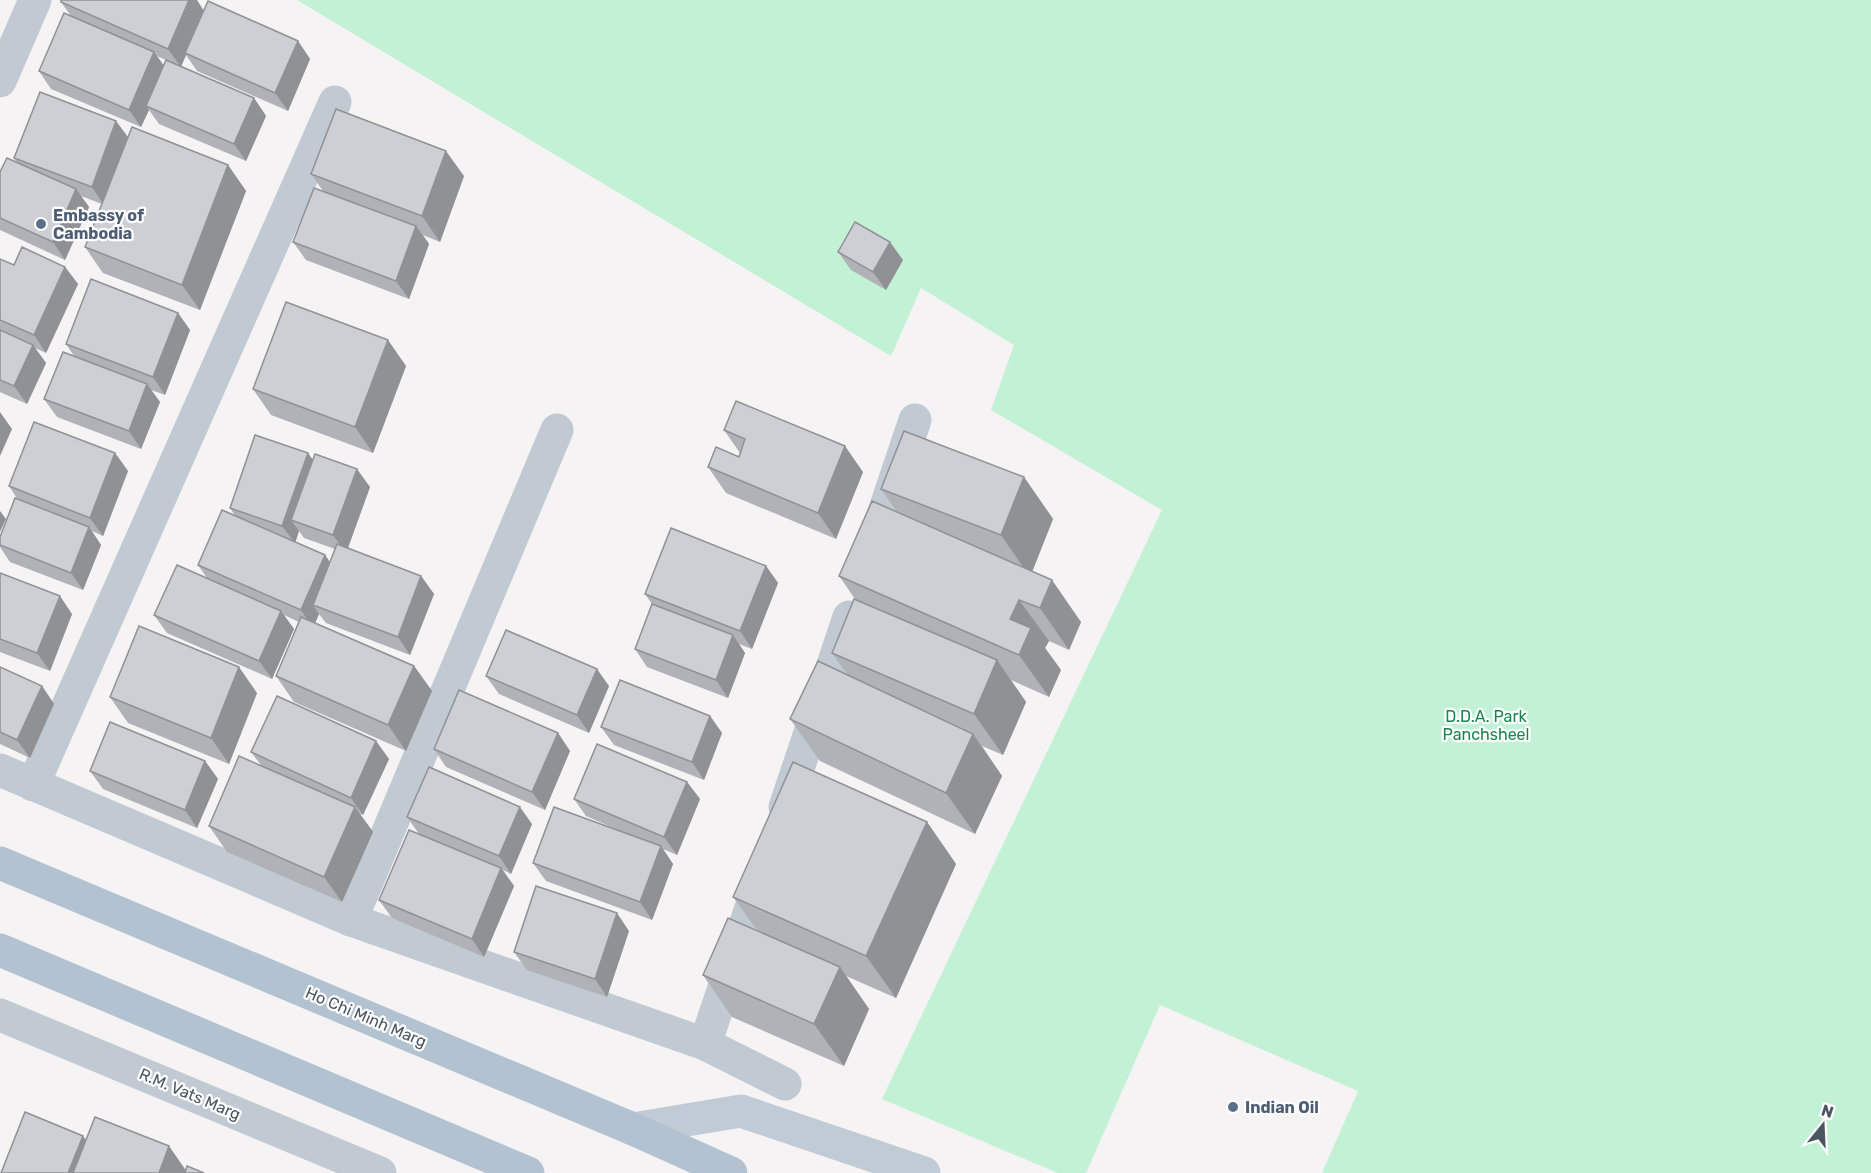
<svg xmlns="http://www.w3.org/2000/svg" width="1871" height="1173" font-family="Rubik,sans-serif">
	<rect width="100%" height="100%" fill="#f5f3f3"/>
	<polygon fill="#c3f1d5" points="297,0 1871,0 1871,1173 1322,1173 1358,1091 1160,1005 1086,1173 1058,1173 882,1099 1162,510 991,410 1014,345 921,288 891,356"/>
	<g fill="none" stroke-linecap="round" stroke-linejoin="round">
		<g stroke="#c1cad2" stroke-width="33">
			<polyline points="0,81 35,0"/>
			<polyline points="871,551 915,420"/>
			<polyline points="0,770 351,920 705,1044 785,1084"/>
			<polyline points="33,785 335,102"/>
			<polyline points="785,807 849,617"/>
			<polyline points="351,920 557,430"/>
			<polyline points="0,1015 380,1173"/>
			<polyline points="705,1044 762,875"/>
		</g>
		<polyline stroke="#c1cbd6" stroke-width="33" points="633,1129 741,1111 924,1173"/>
		<g stroke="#b3c2d1" stroke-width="33">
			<polyline points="0,863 633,1129 731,1173"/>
			<polyline points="0,950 528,1173"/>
		</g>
	</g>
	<g fill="#b0b2b7" fill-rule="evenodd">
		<path d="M61,2L204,10L298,41L310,59L288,111L197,71L186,55L181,66L254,98L266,116L246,161L159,124L149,110L141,127L51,89L39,71L71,16ZM157,56L166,60L164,66Z"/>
		<polygon points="116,121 128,137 228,165 246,191 200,310 103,273 85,247 102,204 81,196 89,207 65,260 0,230 0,172 17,163 14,158"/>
		<polygon points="311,174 464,176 440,242 423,235 429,244 409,299 306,260 293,242 323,191"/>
		<polygon points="838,252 903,260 886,290 851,270"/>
		<polygon points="0,259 14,265 65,267 78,284 46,353 35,348 46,363 27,404 0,392"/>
		<polygon points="178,313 190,330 165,395 151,390 160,402 141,449 57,417 44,399 74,356 66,344"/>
		<polygon points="406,366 373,453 271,415 253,389"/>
		<polygon points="724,430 863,472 836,539 726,493 708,467 739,457 740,453"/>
		<polygon points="115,453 128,471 103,536 92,531 101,545 83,590 10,562 0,547 0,537 18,500 9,486"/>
		<path d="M308,453L313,460L370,487L348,548L421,576L434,594L410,655L326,623L319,614L315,623L414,666L432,691L406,751L294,702L276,676L299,622L284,615L294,629L272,679L167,633L154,615L207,578L198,565L236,517L230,508ZM299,531L304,538L335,549L330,562L325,555L295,543Z"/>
		<polygon points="1024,477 1053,519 1032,572 1081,622 1069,650 1049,641 1045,648 1061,670 1049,697 1011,680 1026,702 1003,755 982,746 1002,776 975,834 820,761 790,719 847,674 832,653 855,599 839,576 898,513 881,489"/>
		<polygon points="766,566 778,583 752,649 739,644 745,653 728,698 647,667 635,649 652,604 645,594"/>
		<polygon points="0,573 72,614 50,671 0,652"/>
		<polygon points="0,667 42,686 54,704 30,758 0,744"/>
		<polygon points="486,676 609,686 589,733 499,694"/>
		<polygon points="257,693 229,764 128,723 110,697"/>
		<polygon points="710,716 722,733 704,780 614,745 601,727"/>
		<polygon points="558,733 570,751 545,810 446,767 434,749"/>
		<polygon points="376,741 389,759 363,815 360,814 373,832 342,902 227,852 209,826 261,765 251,752"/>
		<polygon points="205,761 218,779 197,828 103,789 90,771"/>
		<polygon points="687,782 700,799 677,855 663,849 673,864 652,920 546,881 533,863 625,833 586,816 574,799"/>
		<polygon points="407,817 532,824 511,874 503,870 514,886 484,957 392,918 379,900 419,834"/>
		<polygon points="927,822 956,864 896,998 846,976 869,1009 844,1066 732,1017 703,975 757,930 733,897"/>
		<polygon points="629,931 607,997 527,970 514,952"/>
	</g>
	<g fill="#909195">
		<polygon points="189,0 197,0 204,11 185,53 186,55 181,67 168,49"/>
		<polygon points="298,41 310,59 288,111 275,93"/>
		<polygon points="154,52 167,70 146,106 149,110 141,127 129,110"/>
		<polygon points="254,98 266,116 246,161 234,144"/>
		<polygon points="116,121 129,139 104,205 92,187"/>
		<polygon points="446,151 464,176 440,242 422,216"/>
		<polygon points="228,165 246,191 200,310 182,285"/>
		<polygon points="76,189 89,207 65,260 53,242"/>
		<polygon points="416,226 429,244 409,299 396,281"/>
		<polygon points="890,242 903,260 886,290 873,272"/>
		<polygon points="65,267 78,284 46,353 34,335"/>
		<polygon points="178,313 190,330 165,395 153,377"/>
		<polygon points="388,340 406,366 373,453 355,427"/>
		<polygon points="33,345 46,363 27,404 14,386"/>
		<polygon points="147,384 160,402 141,449 129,431"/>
		<polygon points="0,412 12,429 0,456"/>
		<polygon points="845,446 863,472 836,539 818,513"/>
		<polygon points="115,453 128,471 103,536 90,518"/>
		<polygon points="308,453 320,471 291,520 299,531 295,543 282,526"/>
		<polygon points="357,469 370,487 346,553 333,535"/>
		<polygon points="1024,477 1053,519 1030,577 1001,535"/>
		<polygon points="0,511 6,519 0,532"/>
		<polygon points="89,527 101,545 83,590 71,573"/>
		<polygon points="325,555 337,573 313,605 319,614 313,628 301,610"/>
		<polygon points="766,566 778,583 752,649 740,631"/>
		<polygon points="421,576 434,594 410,655 398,637"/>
		<polygon points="1052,580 1081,622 1069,650 1040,608"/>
		<polygon points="60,596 72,614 50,671 37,653"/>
		<polygon points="1019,600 1049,641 1045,648 1061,670 1049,697 1019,655 1010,619"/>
		<polygon points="281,611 294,629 272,679 259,661"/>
		<polygon points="733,635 745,653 728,698 716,680"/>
		<polygon points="997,660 1026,702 1003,755 974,714"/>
		<polygon points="414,666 432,691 406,751 388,725"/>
		<polygon points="239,667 257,693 229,764 211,738"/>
		<polygon points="597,669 609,686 589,733 577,715"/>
		<polygon points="42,686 54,704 30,758 17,740"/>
		<polygon points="710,716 722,733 704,780 692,762"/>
		<polygon points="558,733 570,751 545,810 532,792"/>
		<polygon points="973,734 1002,776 975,834 946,793"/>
		<polygon points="376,741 389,759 363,815 351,798"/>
		<polygon points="205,761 218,779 197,828 185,810"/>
		<polygon points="687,782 700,799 677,855 664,837"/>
		<polygon points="355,807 373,832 342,902 324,877"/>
		<polygon points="520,807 532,824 511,874 499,856"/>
		<polygon points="927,822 956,864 896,998 866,956"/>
		<polygon points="661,846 673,864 652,920 640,902"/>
		<polygon points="501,868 514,886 484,957 472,939"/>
		<polygon points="617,913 629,931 607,997 595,979"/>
		<polygon points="840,967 869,1009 844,1066 814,1024"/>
		<polygon points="83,1136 101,1161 96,1173 68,1173"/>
		<polygon points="169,1146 187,1172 187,1173 159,1173"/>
	</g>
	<g fill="#cdcfd5" stroke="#909195" stroke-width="1.5">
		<polygon points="61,0 189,0 168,49 61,2"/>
		<polygon points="208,1 298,41 275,93 185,53"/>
		<polygon points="64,13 154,52 129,110 39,71"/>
		<polygon points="166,60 254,98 234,144 146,106"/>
		<polygon points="40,92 116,121 92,187 14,158"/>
		<polygon points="336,109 446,151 422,216 311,174"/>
		<polygon points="132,127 228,165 182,285 85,247"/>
		<polygon points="7,158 76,189 53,242 0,218 0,172"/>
		<polygon points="314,188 416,226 396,281 293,242"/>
		<polygon points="855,222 890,242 873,272 838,252"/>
		<polygon points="22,247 65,267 34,335 0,320 0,259 14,265"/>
		<polygon points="91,279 178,313 153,377 66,344"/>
		<polygon points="286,302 388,340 355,427 253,389"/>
		<polygon points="0,330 33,345 14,386 0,380"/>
		<polygon points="63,352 147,384 129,431 44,399"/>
		<polygon points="736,401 845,446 818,513 708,467 716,447 739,457 745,439 724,430"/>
		<polygon points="34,422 115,453 90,518 9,486"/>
		<polygon points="904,431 1024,477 1001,535 881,489"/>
		<polygon points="255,435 308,453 282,526 230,508"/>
		<polygon points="315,454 357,469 333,535 291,520"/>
		<polygon points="15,498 89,527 71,573 0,545 0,537"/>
		<polygon points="872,501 1052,580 1040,608 1019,600 1010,619 1031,628 1019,655 839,576"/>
		<polygon points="222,510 325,555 301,610 198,565"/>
		<polygon points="671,528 766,566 740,631 645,594"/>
		<polygon points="337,544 421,576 398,637 313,605"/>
		<polygon points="177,565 281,611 259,661 154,615"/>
		<polygon points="0,573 60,596 37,653 0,639"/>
		<polygon points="854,599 997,660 974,714 832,653"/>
		<polygon points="652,604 733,635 716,680 635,649"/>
		<polygon points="301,617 414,666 388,725 276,676"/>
		<polygon points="139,626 239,667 211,738 110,697"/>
		<polygon points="506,630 597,669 577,715 486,676"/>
		<polygon points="818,661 973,734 946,793 790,719"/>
		<polygon points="0,667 42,686 17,740 0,732"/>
		<polygon points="620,680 710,716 692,762 601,727"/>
		<polygon points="459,690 558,733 532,792 434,749"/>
		<polygon points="277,696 376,741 351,798 251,752"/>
		<polygon points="110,722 205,761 185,810 90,771"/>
		<polygon points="597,744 687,782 664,837 574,799"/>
		<polygon points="239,756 355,807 324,877 209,826"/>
		<polygon points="793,762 927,822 866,956 733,897"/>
		<polygon points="429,767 520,807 499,856 407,817"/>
		<polygon points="554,807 661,846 640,902 533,863"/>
		<polygon points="409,830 501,868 472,939 379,900"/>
		<polygon points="536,886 617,913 595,979 514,952"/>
		<polygon points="728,918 840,967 814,1024 703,975"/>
		<polygon points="25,1112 83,1136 68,1173 1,1173"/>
		<polygon points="95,1117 169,1146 159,1173 73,1173"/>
		<polygon points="187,1166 204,1173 185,1173"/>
	</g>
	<g fill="#5c6f8a" stroke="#fff" stroke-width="2">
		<circle cx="41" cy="224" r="6"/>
		<circle cx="1233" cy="1107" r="6"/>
	</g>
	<g text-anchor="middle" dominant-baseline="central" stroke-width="4.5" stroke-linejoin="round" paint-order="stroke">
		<g font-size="16" font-weight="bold" fill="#4e5e75" stroke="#fff" text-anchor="start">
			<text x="53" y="215">Embassy of<tspan x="53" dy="18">Cambodia</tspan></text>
			<text x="1245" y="1107">Indian Oil</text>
		</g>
		<g font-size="16" fill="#17864f" stroke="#fff">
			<text x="1486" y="716">D.D.A. Park<tspan x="1486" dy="18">Panchsheel</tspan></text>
		</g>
		<g font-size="16" fill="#4a5661" stroke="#fff">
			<text transform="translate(366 1017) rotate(23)">Ho Chi Minh Marg</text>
			<text transform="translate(190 1094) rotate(23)">R.M. Vats Marg</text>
		</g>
	</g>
	<g transform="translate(1823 1125) rotate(18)" stroke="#ffffff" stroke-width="4.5" paint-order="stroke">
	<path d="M0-4.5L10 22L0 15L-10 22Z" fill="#4a5661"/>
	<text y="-9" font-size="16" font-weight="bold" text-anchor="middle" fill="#4a5661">N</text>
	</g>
</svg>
